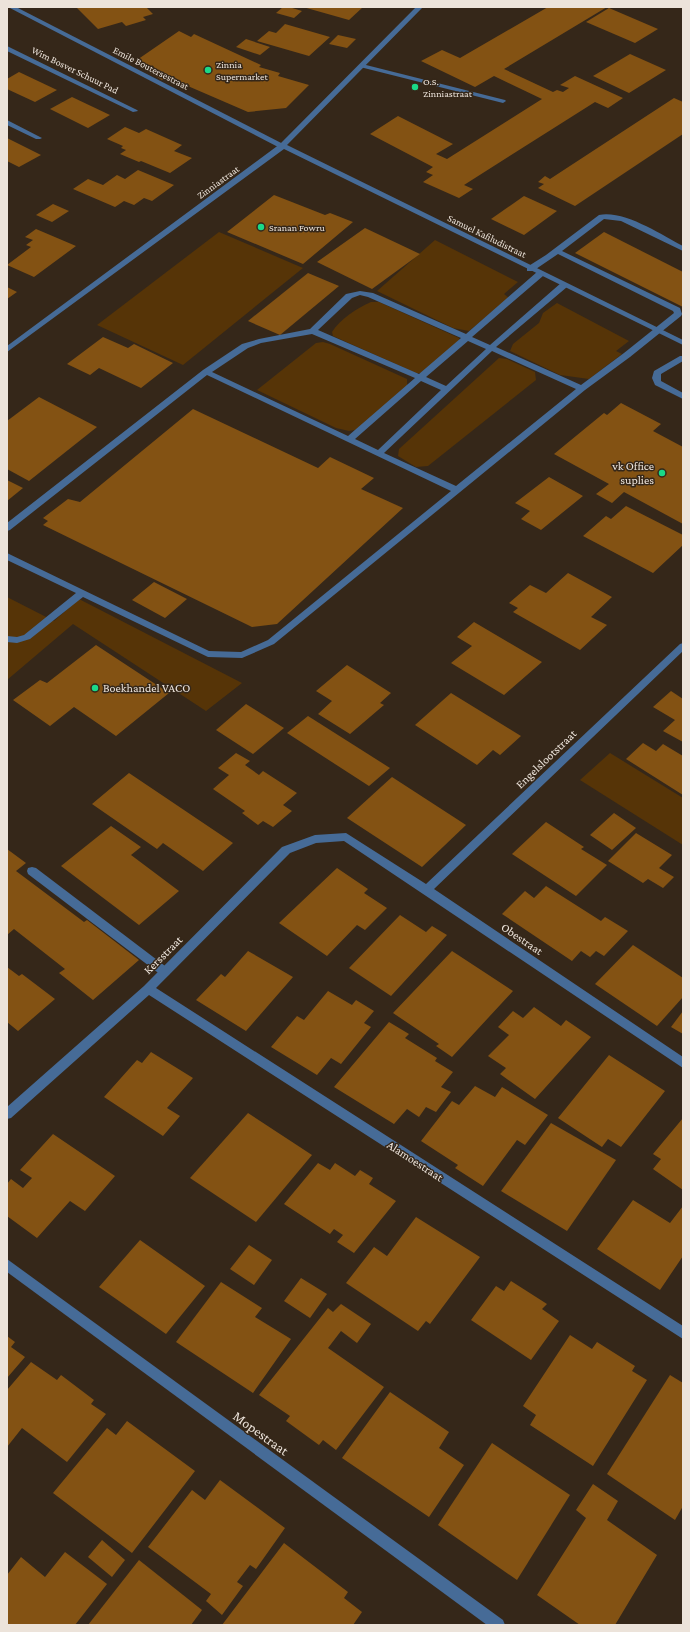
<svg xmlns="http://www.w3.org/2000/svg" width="690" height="1632" font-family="'Crimson Pro',serif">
	<rect width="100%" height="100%" fill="#352719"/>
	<g fill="#563407">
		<polygon points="219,232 303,268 183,365 97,325"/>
		<polygon points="435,240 518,282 504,294 509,298 469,331 453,328 377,291"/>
		<path d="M371,302H379L459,338V342L421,373H416L333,336L332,332C340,319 357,308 371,302Z"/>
		<polygon points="557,303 629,341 616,351 622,354 589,379 560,375 510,351 513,344 539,323 543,313"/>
		<polygon points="323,342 330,344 407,379 407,386 360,429 349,431 336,428 257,390 316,343"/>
		<polygon points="499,358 507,359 535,372 536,380 428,466 416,467 398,456 399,449"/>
		<polygon points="7,597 54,621 79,599 242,683 206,711 73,624 7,680"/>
		<polygon points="610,753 683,798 683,845 580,780"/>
	</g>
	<g fill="#835213">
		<polygon points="76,7 146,7 153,14 143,17 146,20 126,26 122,22 98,29"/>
		<polygon points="283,7 289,7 302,11 294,18 276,13"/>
		<polygon points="303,7 363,7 349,20"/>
		<polygon points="548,7 607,7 504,69 553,92 557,90 563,92 569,88 560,85 575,76 623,98 608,108 595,102 464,185 473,189 459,198 423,182 433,175 426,172 433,167 370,134 398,116 453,144 436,154 447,159 542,99 494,76 475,87 421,61 442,50 460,58"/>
		<polygon points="609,8 658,29 635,43 586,22"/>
		<polygon points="285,24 330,37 309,56 257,41 269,31 276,33"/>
		<polygon points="179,31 191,37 194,34 261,65 259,67 280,73 278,76 309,85 286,108 248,112 167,77 162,80 134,62"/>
		<polygon points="338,35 356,39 347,48 329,44"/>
		<polygon points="246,39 270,47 260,55 236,47"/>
		<polygon points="630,54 666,70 629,93 593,76"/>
		<polygon points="19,72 57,90 35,102 7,89 7,79"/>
		<polygon points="72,97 110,115 88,128 50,109"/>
		<polygon points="674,98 683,102 683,134 575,206 538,188 544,184 538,182 545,176 550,179"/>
		<polygon points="125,127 139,133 146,129 182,145 174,151 192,158 170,173 141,161 139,162 120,154 126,150 121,148 123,146 107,139"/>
		<polygon points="7,138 41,155 19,167 7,161"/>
		<polygon points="138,170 174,185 152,201 144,198 134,205 124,201 115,207 73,189 88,179 103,185 117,175 125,179"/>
		<polygon points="274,195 325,215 330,213 353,222 303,264 227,232"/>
		<polygon points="524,196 557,211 524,235 491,219"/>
		<polygon points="53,204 69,211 52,222 36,215"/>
		<polygon points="365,228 420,254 372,289 317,262"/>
		<polygon points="36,229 76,246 34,277 7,265 31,247 26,245 33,240 25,237"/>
		<polygon points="604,232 683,272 683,307 575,253"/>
		<polygon points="308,273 339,286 280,335 248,321"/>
		<polygon points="7,287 17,292 7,299"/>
		<polygon points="103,337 128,348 134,344 173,363 141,388 99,368 90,375 67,364"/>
		<polygon points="39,397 97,427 29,481 7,469 7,421"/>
		<polygon points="621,403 661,424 653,431 683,447 683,524 624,492 612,503 596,494 609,484 554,454 604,413 607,415"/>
		<polygon points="193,409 318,468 330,457 374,478 361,489 403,508 277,624 252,627 43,525 48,521 43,518 68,499 80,502"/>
		<polygon points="549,477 583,496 541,530 521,519 530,511 515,503"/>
		<polygon points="7,480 23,488 7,501"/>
		<polygon points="626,506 683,535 683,545 653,573 583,536 606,516 611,519"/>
		<polygon points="568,573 612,597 591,617 607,625 580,650 513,612 518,608 509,603 530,585 546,593"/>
		<polygon points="154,582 187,599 165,618 132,600"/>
		<polygon points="474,622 542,662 504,695 451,663 472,646 457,637"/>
		<polygon points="96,645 169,693 116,736 74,707 50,726 13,700 40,680 47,683"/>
		<polygon points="347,665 391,693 380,703 384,705 350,734 318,714 332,701 316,691"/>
		<polygon points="671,691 683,699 683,742 663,731 675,720 653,707"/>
		<polygon points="451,693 521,736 500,755 493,750 477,765 415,725"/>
		<polygon points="246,704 284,728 253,754 216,730"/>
		<polygon points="308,716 390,768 369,786 287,733"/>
		<polygon points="643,743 656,751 663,744 683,756 683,795 626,759"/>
		<polygon points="236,753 250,761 245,765 259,775 263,771 297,793 283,805 292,811 273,827 263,821 258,825 242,813 245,811 213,789 229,775 218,768"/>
		<polygon points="129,773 233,843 203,871 163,843 157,849 92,804"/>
		<polygon points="392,777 466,825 422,867 347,818"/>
		<polygon points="614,813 636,828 612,850 590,835"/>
		<polygon points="546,822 584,847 581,849 607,865 576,896 512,854"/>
		<polygon points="111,826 141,847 131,855 179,891 139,925 61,866"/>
		<polygon points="636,833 672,855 659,868 674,877 663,888 648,879 643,883 608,861"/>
		<polygon points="7,849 26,863 16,871 84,922 87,920 139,960 93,1000 59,973 65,969 14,929 7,935"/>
		<polygon points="337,868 368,889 364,893 387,908 365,930 357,925 327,956 279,923"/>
		<polygon points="546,886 601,921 605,917 628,931 604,956 596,951 590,957 581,951 572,961 502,914 525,891 534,898"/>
		<polygon points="400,915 426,932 432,926 447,935 391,996 349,968"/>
		<polygon points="633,945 683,978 683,997 657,1026 595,984"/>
		<polygon points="248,951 293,977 246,1031 196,1000 221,974 225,977"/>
		<polygon points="452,951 513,991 452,1057 436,1046 439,1044 393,1013"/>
		<polygon points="7,967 19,976 22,974 55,999 18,1031 7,1022"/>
		<polygon points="328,991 352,1005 356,1000 374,1011 364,1023 371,1027 341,1064 331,1058 317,1075 271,1047 297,1016 304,1020"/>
		<polygon points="534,1007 561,1026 566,1020 591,1037 535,1099 500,1074 506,1068 488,1056 509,1035 498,1027 513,1011 523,1018"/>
		<polygon points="683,1011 683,1034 671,1027"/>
		<polygon points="389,1022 409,1034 405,1038 437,1058 435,1061 453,1072 441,1087 451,1092 436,1112 426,1107 419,1117 407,1109 394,1124 334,1087"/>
		<polygon points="151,1052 193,1078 167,1108 180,1116 163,1136 104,1097 137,1060 142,1063"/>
		<polygon points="609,1055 665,1091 621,1147 608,1139 602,1147 558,1118"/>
		<polygon points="475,1086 495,1097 502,1087 548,1115 525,1145 517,1140 483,1186 455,1168 458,1165 421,1141 452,1101 459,1105"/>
		<polygon points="248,1113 312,1155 256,1222 190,1178"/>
		<polygon points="683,1118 683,1190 653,1169 661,1159 653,1154"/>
		<polygon points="551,1123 616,1160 567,1231 501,1191"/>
		<polygon points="53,1134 115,1176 85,1211 70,1201 37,1238 7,1216 7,1184 11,1179 23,1188 32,1178 20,1170"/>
		<polygon points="318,1163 330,1170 335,1163 355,1176 360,1170 373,1178 369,1184 396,1201 354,1253 337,1242 343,1235 334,1229 330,1234 284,1204"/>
		<polygon points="633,1200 670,1223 683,1206 683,1256 660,1290 597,1249"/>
		<polygon points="416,1217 480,1257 430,1324 426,1321 418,1331 346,1283 374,1247 387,1256"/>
		<polygon points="140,1240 205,1286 166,1334 99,1287"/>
		<polygon points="249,1245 272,1260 254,1285 230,1269"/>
		<polygon points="301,1278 327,1294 310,1318 284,1301"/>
		<polygon points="511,1281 547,1304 542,1309 559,1321 531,1360 471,1320 496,1286 504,1291"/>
		<polygon points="221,1282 262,1308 255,1317 291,1339 253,1393 176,1342"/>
		<polygon points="341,1304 371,1324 357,1343 341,1331 328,1348 384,1387 336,1450 323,1440 319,1445 286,1421 290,1416 259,1395 328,1308 333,1312"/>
		<polygon points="570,1335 592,1349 597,1342 635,1366 632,1371 647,1380 593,1466 530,1425 536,1415 523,1406"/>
		<polygon points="7,1336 15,1342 11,1347 25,1357 7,1378"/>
		<polygon points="31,1362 57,1380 61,1375 94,1400 91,1404 106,1414 67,1462 22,1428 7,1447 7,1390"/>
		<polygon points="670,1375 683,1383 683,1506 675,1520 607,1474"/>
		<polygon points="390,1392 449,1432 439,1448 464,1465 429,1517 342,1458"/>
		<polygon points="127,1421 195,1471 132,1553 53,1493 107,1428 116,1435"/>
		<polygon points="492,1443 570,1495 517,1580 438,1525"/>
		<polygon points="220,1480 285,1528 256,1569 250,1565 237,1582 243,1586 222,1615 206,1601 211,1594 148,1547 192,1490 205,1500"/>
		<polygon points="593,1484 618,1501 607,1520 657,1555 615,1625 580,1625 537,1595 586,1518 576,1510"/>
		<polygon points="102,1540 125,1560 112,1577 88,1557"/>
		<polygon points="284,1543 348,1592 344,1598 362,1612 353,1625 222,1625"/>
		<polygon points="65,1552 107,1584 75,1625 7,1625 7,1575 21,1557 45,1577"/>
		<polygon points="139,1560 202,1610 191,1625 88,1625"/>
	</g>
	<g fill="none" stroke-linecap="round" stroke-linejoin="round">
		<g fill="#466b97" fill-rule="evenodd">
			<polygon points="7,46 137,110 138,111 133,112 7,51"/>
			<polygon points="362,64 505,100 506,101 503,103 360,67 360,65"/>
			<polygon points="7,120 40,137 42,138 40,139 36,139 7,125"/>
			<path d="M599,215C625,210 661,235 683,246V251L621,221L604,219L562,251L680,308L682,314L681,316L630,357L585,390L274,644L242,658L208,657L83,597L30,639L17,643L7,642V636L17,637L24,635L76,593L7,560V553L209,651L241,652L268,640L451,491L207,375L10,530L7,531V523L203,370L242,344L259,339L310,329L346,294L360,291L373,293L466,334L537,272H543V276L472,337L490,345L561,283H567V287L496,347L581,385L624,353L674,313L673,311L558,254L533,271H527V267L546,255ZM360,295L368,297L461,338L419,374L318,330L352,298ZM312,334L415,378L348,436L212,372L248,348L261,343ZM468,341L486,349L446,386L426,377ZM492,351L576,389L456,486L384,453ZM421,381L441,390L378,450L355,439Z"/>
			<polygon points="680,356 683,356 683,361 661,374 661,381 683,393 683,399 655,385 652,378 654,371"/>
			<polygon points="32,867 36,868 169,969 170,972 169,975 165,976 161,975 28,874 27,871 28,868"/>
		</g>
		<g fill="#466b97" fill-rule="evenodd">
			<polygon points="8,7 16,7 287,146 283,148 280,148"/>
			<polygon points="683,643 683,651 434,889 683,1057 683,1068 344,841 316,843 290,853 156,988 683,1326 683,1339 149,995 11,1118 7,1119 7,1107 144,986 282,847 315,835 346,833 426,884 680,644"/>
			<polygon points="7,1259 503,1620 505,1625 487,1625 7,1272"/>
		</g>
		<polygon fill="#466b97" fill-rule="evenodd" points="416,7 423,7 287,145 683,340 683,345 284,149 7,352 7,346 280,144"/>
	</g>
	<g fill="#1ad988" stroke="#352719" stroke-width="1.5">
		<circle cx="208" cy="70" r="4"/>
		<circle cx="415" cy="87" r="4"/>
		<circle cx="261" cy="227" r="4"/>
		<circle cx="662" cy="473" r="4"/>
		<circle cx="95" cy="688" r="4"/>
	</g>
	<g text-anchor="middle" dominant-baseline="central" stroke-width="3" stroke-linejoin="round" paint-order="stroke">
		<g font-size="10" fill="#ece3da" stroke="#352719" text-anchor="start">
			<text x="216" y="64">Zinnia<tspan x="216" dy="12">Supermarket</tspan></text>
			<text x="423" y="81">O.S.<tspan x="423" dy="12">Zinniastraat</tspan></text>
			<text x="269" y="227">Sranan Fowru</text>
		</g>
		<g font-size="10" fill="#ece3da" stroke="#352719">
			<text transform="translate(151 68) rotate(27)">Emile Boutersestraat</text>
			<text transform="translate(75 70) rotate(26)">Wim Bosver Schuur Pad</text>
			<text transform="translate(218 182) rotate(-36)">Zinniastraat</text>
			<text transform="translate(487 236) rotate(26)">Samuel Kafiludistraat</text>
		</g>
		<g font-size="12" fill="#ece3da" stroke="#352719" text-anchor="end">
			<text x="654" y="466">vk Office<tspan x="654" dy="14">suplies</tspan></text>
			<text x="103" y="688" text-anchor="start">Boekhandel VACO</text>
		</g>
		<g font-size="12" fill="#ece3da" stroke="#352719">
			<text transform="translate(546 759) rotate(-44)">Engelslootstraat</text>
			<text transform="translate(522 939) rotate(34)">Obestraat</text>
			<text transform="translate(163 955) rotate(-45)">Kersstraat</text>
			<text transform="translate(415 1161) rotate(33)">Alamoestraat</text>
		</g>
		<g font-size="14" fill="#ece3da" stroke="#352719">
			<text transform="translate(261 1433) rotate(36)">Mopestraat</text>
		</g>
	</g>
	<rect width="690" height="1632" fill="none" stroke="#ece3da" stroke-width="16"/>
</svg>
